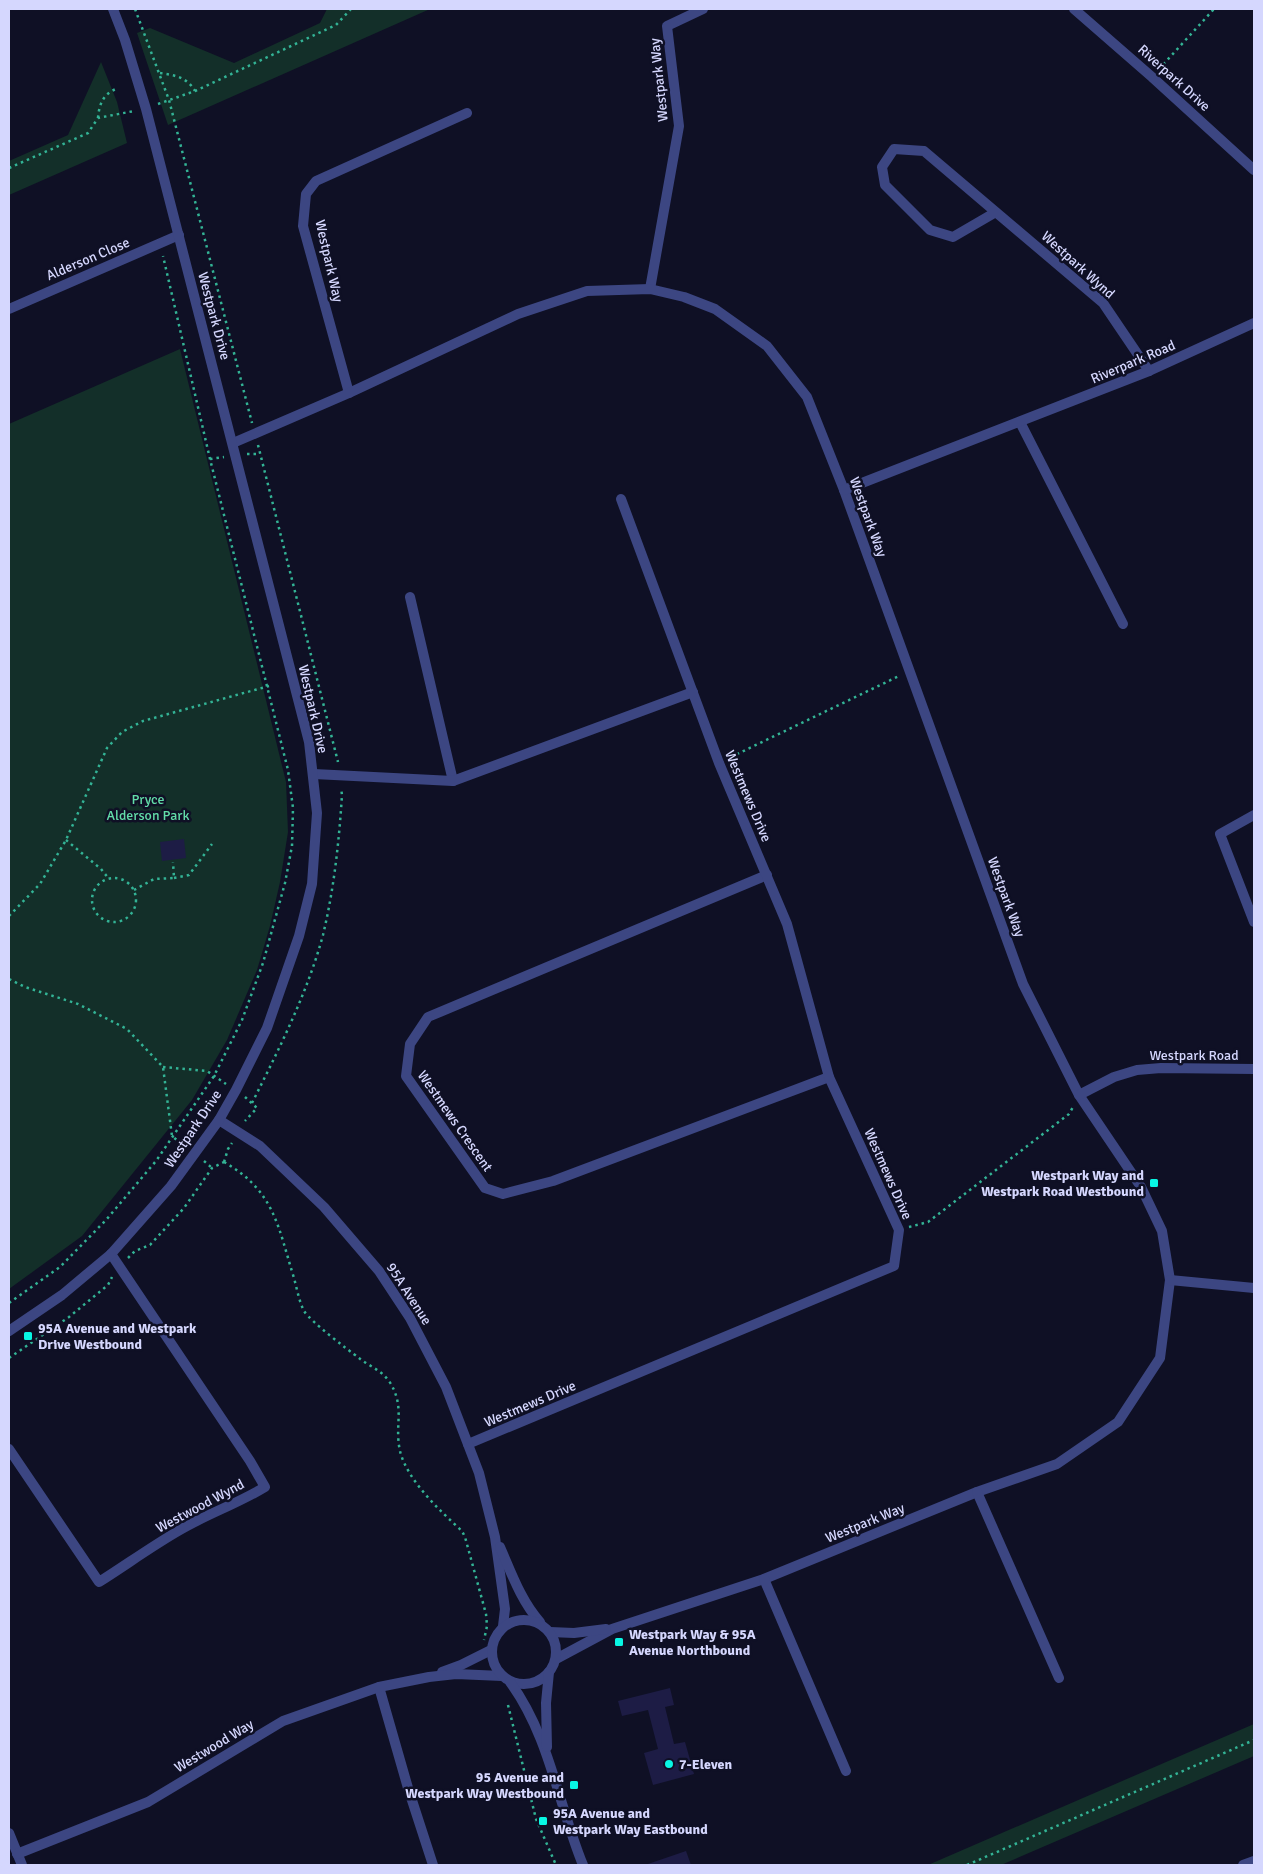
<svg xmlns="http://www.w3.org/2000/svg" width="1263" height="1874" font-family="Signika,sans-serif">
	<rect width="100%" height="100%" fill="#0f1025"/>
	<g fill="#132f29">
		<polygon points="327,9 430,9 168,125 137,33 150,28 234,63 320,23"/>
		<polygon points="101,62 117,102 127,143 9,195 9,161 68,135"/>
		<polygon points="180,349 286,782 288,832 280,882 270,926 257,970 227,1040 192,1100 82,1236 9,1289 9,424"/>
		<polygon points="1254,1724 1254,1756 1001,1865 928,1865"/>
	</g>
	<g fill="#1d1c45">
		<polygon points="184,839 186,858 162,861 160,842"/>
		<polygon points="670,1688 674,1705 665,1707 674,1744 685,1742 694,1774 653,1785 644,1753 658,1749 648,1710 622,1716 618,1701"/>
		<polygon points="686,1851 691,1865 645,1865"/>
	</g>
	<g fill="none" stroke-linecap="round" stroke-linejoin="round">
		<g stroke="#33b395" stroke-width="2.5" stroke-dasharray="2.5 4" stroke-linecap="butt">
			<polyline points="135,9 169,100 252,423"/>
			<polyline points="1159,69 1214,9"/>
			<path d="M160,73C174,75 187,77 195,91"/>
			<polyline points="158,104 195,91 336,25 351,9"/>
			<path d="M98,118C99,105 103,94 116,89"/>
			<polyline points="9,168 88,133 98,118 134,111"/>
			<polyline points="258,445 338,762"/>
			<polyline points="247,454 260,454"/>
			<polyline points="210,459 224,457"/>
			<polyline points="731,757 899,676"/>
			<polyline points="66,840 101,869 109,879"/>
			<polyline points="174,878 189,875 212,844"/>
			<circle cx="114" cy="900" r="22"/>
			<polyline points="134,890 154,879 174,878 173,862"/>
			<polyline points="9,916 40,884 66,840 107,748 122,732 143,721 269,686"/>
			<polyline points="9,979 25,987 78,1004 127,1029 163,1067 172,1136 184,1146"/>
			<polyline points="163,1067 207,1071 226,1084"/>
			<polyline points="245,1097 257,1108 245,1121"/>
			<path d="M252,1103C279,1049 307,994 323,935C334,889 339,842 342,795L341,788"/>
			<polyline points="204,1161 212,1168"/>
			<path d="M224,1162C275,1191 278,1227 294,1278C297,1289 299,1301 304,1311C311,1322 347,1349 359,1358C369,1366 381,1370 389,1381C406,1407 394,1424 400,1451C407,1480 440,1511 462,1531L465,1537L486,1614L487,1626L484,1640"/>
			<polyline points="224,1162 228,1149 232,1143"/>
			<polyline points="909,1227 928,1222 1069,1114 1073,1107"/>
			<polyline points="128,1258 135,1251 150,1245 184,1208 212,1168 224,1162"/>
			<polyline points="9,1303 60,1267 106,1220 156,1161 214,1076 242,1020 263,963 285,883 292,846 293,808 288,770 210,459 163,256"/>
			<polyline points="9,1358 69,1317 108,1285 112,1277"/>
			<polyline points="508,1705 536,1819 556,1865"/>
			<polyline points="967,1865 1254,1740"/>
		</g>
		<g stroke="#3c4682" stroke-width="10">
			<polyline points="1074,9 1152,77 1254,170"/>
			<polyline points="996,212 953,237 930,230 885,185 882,167 894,149 924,151 1103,303 1149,371"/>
			<polyline points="650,289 679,126 667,26 703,9"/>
			<polyline points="9,309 179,235"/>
			<polyline points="349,393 303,226 306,194 316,181 467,113"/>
			<polyline points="1020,422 1123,624"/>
			<polyline points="233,443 349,393 518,314 587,291 650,289 684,297 715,309 767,346 807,397 844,490 1023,984 1079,1095 1141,1187 1162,1231 1170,1280 1160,1358 1118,1422 1057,1464 977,1492 764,1579 612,1629 556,1659"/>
			<polyline points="844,490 1149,371 1254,323"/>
			<polyline points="410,597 453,781"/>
			<polyline points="314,774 453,781 693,692"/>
			<polyline points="1254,815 1220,834 1254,922"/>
			<polyline points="767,875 428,1017 410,1044 406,1076 485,1188 503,1194 553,1181 829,1077"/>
			<polyline points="1079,1095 1114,1077 1137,1070 1161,1068 1254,1069"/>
			<polyline points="1170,1280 1254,1288"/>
			<polyline points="468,1444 894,1266 899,1230 829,1077 787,924 719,763 621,499"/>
			<path d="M9,1449L99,1582C126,1565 152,1546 180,1530C207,1514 237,1504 265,1487L250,1461L111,1254"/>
			<polyline points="977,1492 1059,1678"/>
			<polyline points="764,1579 846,1771"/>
			<polyline points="550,1632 574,1633 606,1629"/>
			<polyline points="442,1672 461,1665 491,1650"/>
			<polyline points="379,1687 408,1788 433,1865"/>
			<polyline points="9,1833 22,1865"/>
			<polyline points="17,1854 148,1802 283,1721 379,1687 429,1677 456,1674 502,1676"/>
			<polyline points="1243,1865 1254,1861"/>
		</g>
		<g stroke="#3c4682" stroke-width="10">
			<polyline points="219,1120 260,1146 324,1207 379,1271 410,1318 446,1387 479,1473 495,1537 505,1609 503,1626"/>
			<polyline points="9,1331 62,1295 111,1254 171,1186 219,1120 236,1090 267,1028 299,936 312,884 317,813 309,742 146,109 125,40 113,9"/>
			<path d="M500,1547C511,1572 521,1601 540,1622"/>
			<circle cx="524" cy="1652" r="32"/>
			<path d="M510,1682C550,1737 558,1804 583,1865"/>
			<polyline points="547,1747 546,1703 549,1672"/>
		</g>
	</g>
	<g fill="#08f7e4" stroke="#0f1025" stroke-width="2">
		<rect x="1149" y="1178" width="10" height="10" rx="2.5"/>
		<rect x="23" y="1331" width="10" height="10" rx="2.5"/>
		<rect x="614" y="1637" width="10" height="10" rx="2.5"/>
		<circle cx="669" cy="1764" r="5"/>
		<rect x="569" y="1780" width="10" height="10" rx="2.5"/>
		<rect x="538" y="1816" width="10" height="10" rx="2.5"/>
	</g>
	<g text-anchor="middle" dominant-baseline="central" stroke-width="5" stroke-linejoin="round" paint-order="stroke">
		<g font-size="14" fill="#d5d7fe" stroke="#0f1025">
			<text transform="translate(1174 78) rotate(42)">Riverpark Drive</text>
			<text transform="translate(659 80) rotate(-96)">Westpark Way</text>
			<text transform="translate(88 259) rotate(-23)">Alderson Close</text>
			<text transform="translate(329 261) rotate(77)">Westpark Way</text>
			<text transform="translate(1078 265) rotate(42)">Westpark Wynd</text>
			<text transform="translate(214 316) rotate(75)">Westpark Drive</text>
			<text transform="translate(1133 362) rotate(-23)">Riverpark Road</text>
			<text transform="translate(868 517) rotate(70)">Westpark Way</text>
			<text transform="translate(313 709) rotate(77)">Westpark Drive</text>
			<text transform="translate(748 796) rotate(67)">Westmews Drive</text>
			<text transform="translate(1006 897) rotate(70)">Westpark Way</text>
			<text x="1194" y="1055">Westpark Road</text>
			<text transform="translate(455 1121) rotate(55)">Westmews Crescent</text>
			<text transform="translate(193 1129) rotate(-56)">Westpark Drive</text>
			<text transform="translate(888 1174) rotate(66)">Westmews Drive</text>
			<text transform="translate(409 1294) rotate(57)">95A Avenue</text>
			<text transform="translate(530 1404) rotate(-23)">Westmews Drive</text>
			<text transform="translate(200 1506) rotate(-28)">Westwood Wynd</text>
			<text transform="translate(865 1523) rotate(-22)">Westpark Way</text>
			<text transform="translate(214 1746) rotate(-31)">Westwood Way</text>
		</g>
		<g font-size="14" fill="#62dca8" stroke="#0f1025">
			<text x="148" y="799">Pryce<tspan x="148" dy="16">Alderson Park</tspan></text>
		</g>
		<g font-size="14" font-weight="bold" fill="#d5d7fe" stroke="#0f1025" text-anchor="start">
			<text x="1144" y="1175" text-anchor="end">Westpark Way and<tspan x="1144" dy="16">Westpark Road Westbound</tspan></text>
			<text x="38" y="1328">95A Avenue and Westpark<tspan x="38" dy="16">Drive Westbound</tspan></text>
			<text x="629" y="1634">Westpark Way &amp; 95A<tspan x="629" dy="16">Avenue Northbound</tspan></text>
			<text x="679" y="1764">7-Eleven</text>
			<text x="564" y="1777" text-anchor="end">95 Avenue and<tspan x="564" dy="16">Westpark Way Westbound</tspan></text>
			<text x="553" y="1813">95A Avenue and<tspan x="553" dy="16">Westpark Way Eastbound</tspan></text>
		</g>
	</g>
	<rect width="1263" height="1874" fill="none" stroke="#d5d7fe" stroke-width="20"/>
</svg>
